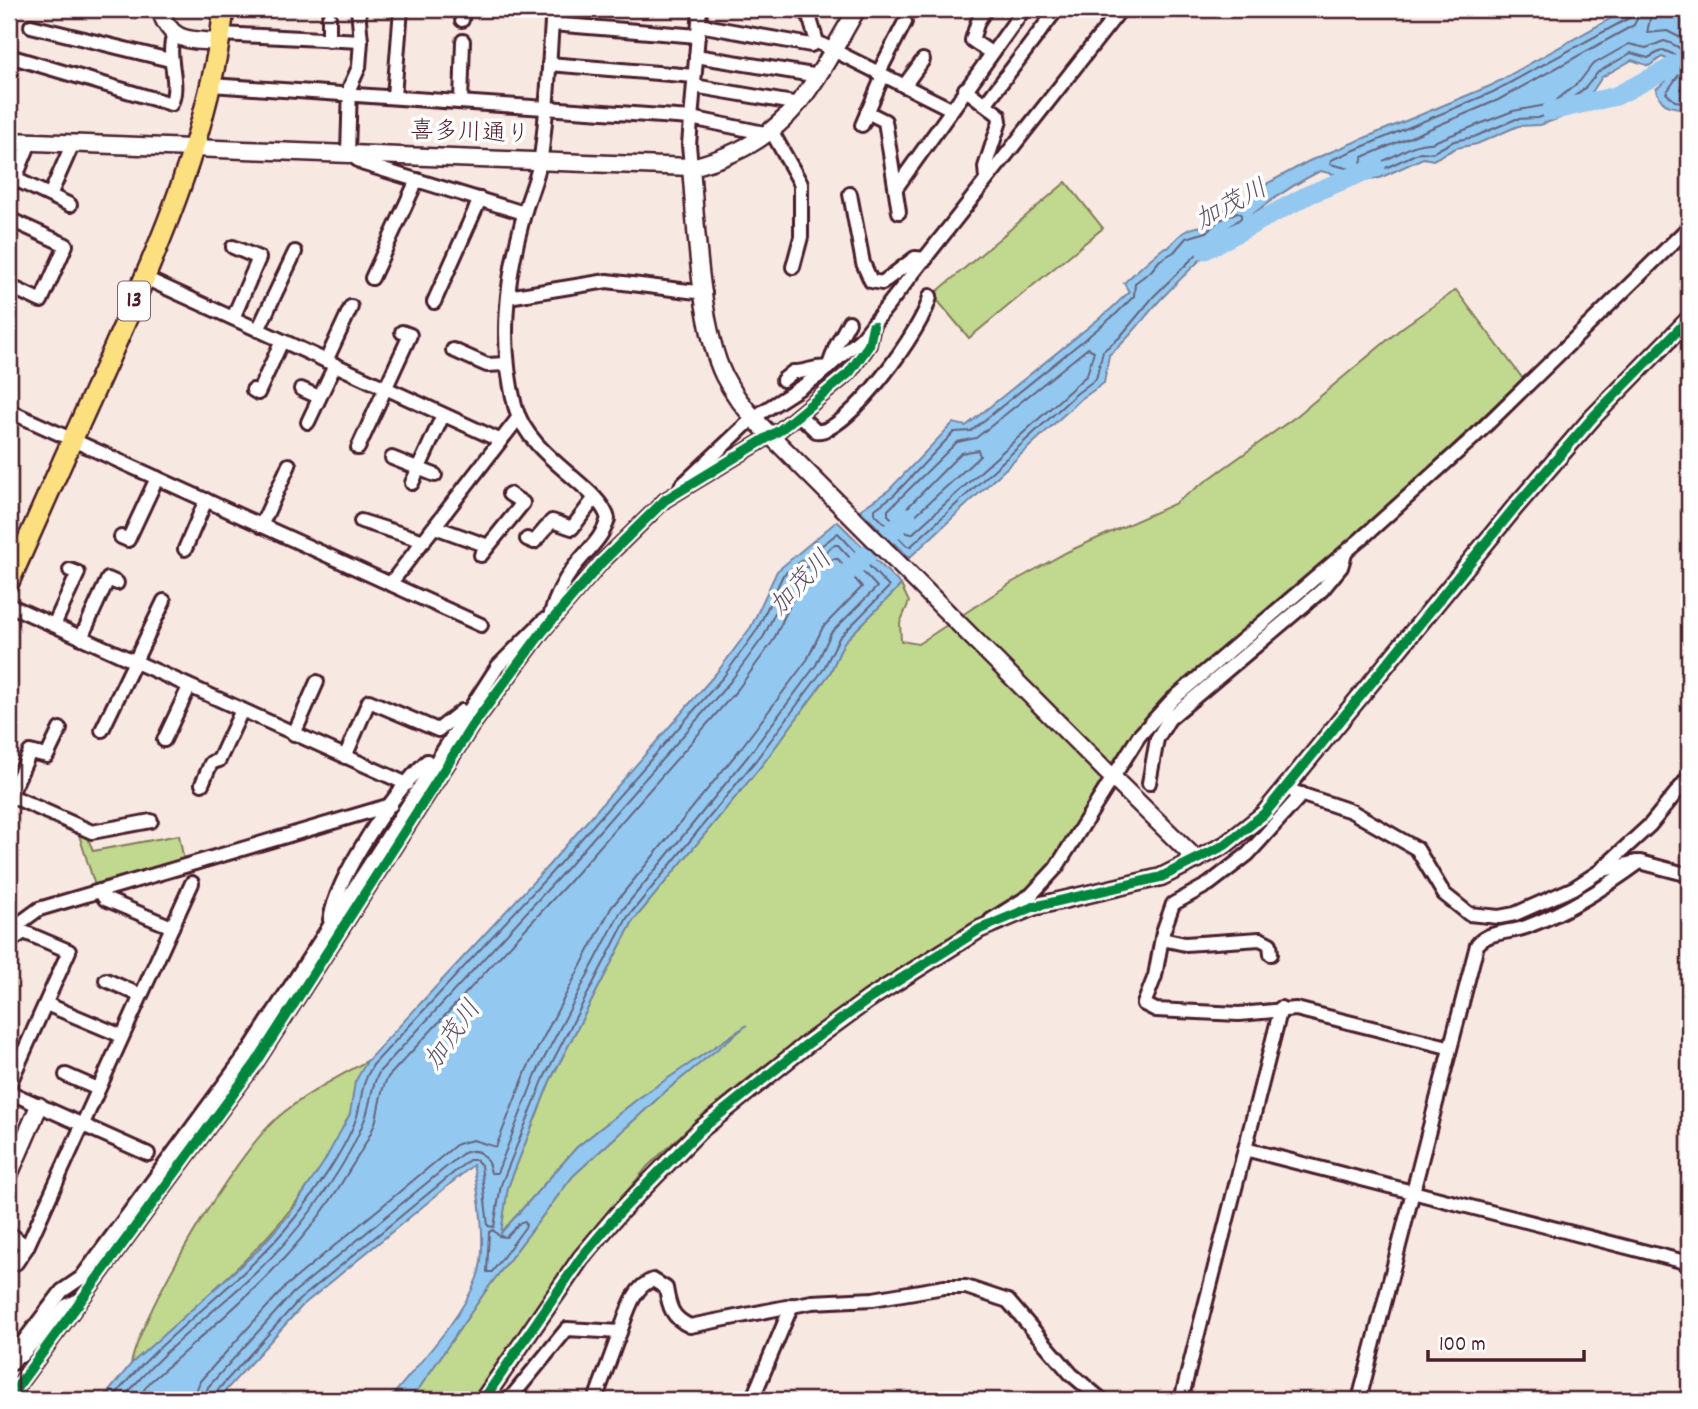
<svg xmlns="http://www.w3.org/2000/svg" width="1698" height="1409" font-family="Dekko,'Klee One',sans-serif">
	<rect width="100%" height="100%" fill="#f8e8e2"/>
	<filter id="ink" filterUnits="userSpaceOnUse"><feTurbulence type="fractalNoise" baseFrequency=".0143" numOctaves="2"/><feDisplacementMap in="SourceGraphic" scale="14" xChannelSelector="R" yChannelSelector="G"/><feConvolveMatrix kernelMatrix="1 2 1 2 8 2 1 2 1" color-interpolation-filters="sRGB"/></filter>
	<g filter="url(#ink)">
		<g fill="#c0d98f" stroke="#857c5d" stroke-width="2">
			<polygon points="1066,182 1103,228 969,338 933,295"/>
			<polygon points="1456,290 1523,379 1356,536 1168,696 1116,764 1051,866 1027,892 854,999 757,1071 696,1121 648,1166 565,1266 473,1400 411,1400 487,1289 573,1176 667,1090 737,1032 639,1098 577,1147 500,1234 508,1187 550,1081 633,921 762,765 830,673 844,642 901,585 909,602 900,623 901,641 918,644 1011,583 1067,552 1174,504 1298,415 1403,327"/>
			<polygon points="86,833 93,851 179,835 185,866 97,892 79,835"/>
			<path d="M367,1061C357,1079 355,1092 351,1112C346,1129 333,1149 323,1164C272,1245 201,1301 131,1364C142,1310 235,1155 277,1118C303,1095 336,1078 367,1061Z"/>
		</g>
		<g fill="#93c9f1" stroke="#7685a2" stroke-width="2">
			<path d="M1634,9H1689V111C1675,104 1663,112 1656,89L1666,81L1663,77L1673,72L1671,61L1662,57L1649,66L1632,60L1602,77L1592,92L1560,118L1540,125L1518,126L1477,144L1456,148L1433,160L1423,158L1380,178L1362,180L1320,171C1260,201 1206,252 1161,299C1143,318 1130,339 1109,355L1104,383L1081,399L909,558L860,510L889,490L953,423L966,426L1111,309L1129,292L1124,283C1138,270 1150,258 1165,247L1168,248C1179,235 1186,227 1204,226L1213,215L1259,194L1268,183L1309,161L1490,86L1617,15Z"/>
			<path d="M837,521L901,585L844,642L830,673L762,765L633,921L550,1081L508,1187L501,1233L577,1147L639,1098L747,1025L667,1090L573,1176L487,1289L411,1400H389C417,1365 461,1320 477,1278C488,1250 479,1194 473,1165L303,1305L217,1400H102L131,1364L257,1251L289,1215L324,1162L350,1114L355,1082L367,1061L548,866L718,671L751,627L777,571Z"/>
		</g>
		<g fill="none" stroke-linecap="round" stroke-linejoin="round">
			<g stroke="#67637a" stroke-width="2">
				<polyline points="1633,9 1629,18 1493,92 1331,160 1330,164 1363,172 1379,171 1420,152 1432,153 1454,141 1474,137 1516,119 1538,118 1555,112 1586,87 1598,72 1631,53 1648,58 1663,50 1675,55 1680,73 1666,93 1675,101 1689,103"/>
				<path d="M1642,9L1634,25L1498,100L1363,157L1361,162C1386,170 1406,141 1431,143L1513,111L1552,104L1580,81L1592,65L1629,44L1646,48L1664,41C1693,49 1692,68 1680,89L1689,93"/>
				<polyline points="1652,9 1647,33 1667,31 1689,42"/>
				<polygon points="1237,212 1241,214 1241,218 1201,250 1154,296 1119,338 1103,351 1096,379 1076,394 911,546 907,546 875,514 875,509 894,495 954,432 971,431 1116,314 1134,296 1135,283 1151,271 1160,260 1174,252 1186,238 1207,232 1218,221"/>
				<polygon points="1088,348 1094,351 1087,375 912,534 907,533 888,515 888,510 957,442 976,438"/>
				<polygon points="978,450 980,456 911,519 904,516 904,511 961,453"/>
				<polygon points="521,1222 525,1222 526,1226 492,1272 487,1272 489,1232 493,1230 499,1236 506,1237"/>
				<path d="M111,1400C164,1333 239,1287 293,1220C313,1196 348,1145 357,1116C363,1095 360,1086 373,1065L553,871L724,676L757,630L783,575L838,533L889,587L839,638L823,670L756,760L627,918L544,1078L501,1185L494,1227L488,1226L481,1165L476,1160H469L299,1300L215,1393L213,1400"/>
				<path d="M122,1400C174,1334 248,1291 300,1225C324,1195 350,1157 364,1121C372,1103 369,1089 380,1071L559,877L730,682L764,636L790,581L834,545H838L877,587L831,633L816,665L749,755L620,913L536,1074L497,1173H491C488,1157 479,1145 462,1154L293,1293L208,1387L204,1400"/>
				<path d="M136,1400L150,1382C222,1318 298,1259 347,1174C357,1158 369,1140 375,1123C380,1107 379,1092 388,1077L567,884L738,689L773,641L798,588L833,559H838L862,587L823,627L807,660L741,748L611,908L527,1069L496,1147L473,1140L457,1144L286,1286L200,1381L193,1400"/>
			</g>
			<g stroke="#93c9f1" stroke-width="19">
				<polyline points="1551,111 1616,96 1689,58"/>
				<polyline points="1205,250 1310,194 1376,167"/>
				<polyline points="849,571 907,517"/>
			</g>
			<g stroke="#4a1f2b" stroke-width="18">
				<g id="minor">
					<polyline points="358,9 361,41 359,67 350,87 348,153 364,164 524,213"/>
					<path d="M553,9C549,58 548,108 541,157C538,178 528,197 523,218C506,281 499,343 515,406C529,458 600,486 608,519C602,540 585,552 572,570C562,583 555,600 550,616L553,618"/>
					<polyline points="790,9 807,12"/>
					<polyline points="807,9 817,42 951,109"/>
					<polyline points="986,9 978,21 972,40 991,53"/>
					<polyline points="329,17 329,40"/>
					<polyline points="462,20 463,9"/>
					<polyline points="552,24 698,36"/>
					<polyline points="699,25 811,45 817,42"/>
					<polyline points="31,26 170,60"/>
					<polyline points="221,34 361,41"/>
					<path d="M9,56L171,104C181,82 165,57 174,34"/>
					<polyline points="696,56 819,76"/>
					<polyline points="549,64 694,76"/>
					<polyline points="878,74 905,22"/>
					<polyline points="211,85 691,118 769,134"/>
					<polyline points="694,86 799,104"/>
					<polyline points="904,86 923,60"/>
					<polyline points="965,89 999,115 1000,121 985,167 986,178"/>
					<polyline points="394,96 401,9"/>
					<polyline points="461,101 463,41"/>
					<polyline points="986,103 1057,9"/>
					<polyline points="867,112 885,121 899,212"/>
					<polyline points="862,125 883,76"/>
					<polyline points="772,132 801,184 801,237 793,267"/>
					<polyline points="30,142 15,179 70,205"/>
					<polyline points="691,167 689,145 700,9"/>
					<polyline points="896,188 1024,9"/>
					<polyline points="850,194 863,263 871,281 882,283 915,258 926,259"/>
					<polyline points="50,195 73,143"/>
					<polyline points="9,219 66,245 41,301 9,286"/>
					<polyline points="145,278 499,440"/>
					<polyline points="372,278 417,180"/>
					<polyline points="508,297 607,281 705,293"/>
					<polyline points="434,302 480,199"/>
					<polyline points="233,318 259,258 233,247"/>
					<polyline points="258,330 295,252"/>
					<polyline points="453,350 487,365 506,364"/>
					<polyline points="326,361 351,307"/>
					<path d="M783,380L793,372C806,373 816,365 828,368L836,346L849,322"/>
					<polyline points="301,389 319,397"/>
					<polyline points="253,390 258,393 282,341"/>
					<polyline points="9,411 481,625"/>
					<path d="M799,415L816,431C845,437 926,325 930,296"/>
					<polyline points="308,422 335,365"/>
					<polyline points="358,448 410,335 402,332"/>
					<polyline points="392,458 435,475"/>
					<polyline points="412,483 443,415"/>
					<polyline points="681,486 753,418 817,377 863,337 1121,9"/>
					<polyline points="361,521 424,541"/>
					<polyline points="261,526 289,465"/>
					<polyline points="435,527 488,546"/>
					<polyline points="121,537 128,540 157,478"/>
					<polyline points="527,539 534,542 552,521 572,528 594,499"/>
					<polyline points="185,549 206,500"/>
					<polyline points="481,555 523,503 509,494"/>
					<polyline points="390,584 519,417"/>
					<polyline points="9,605 407,784"/>
					<polyline points="54,625 78,573 70,570"/>
					<polyline points="81,638 108,579 117,583"/>
					<polyline points="102,730 164,601"/>
					<polyline points="294,734 317,682"/>
					<polyline points="164,740 189,687"/>
					<polyline points="345,757 369,701 438,730 462,711"/>
					<polyline points="1149,783 1157,739 1169,719 1322,590 1341,567 1345,554"/>
					<polyline points="202,784 211,763 219,760 242,710"/>
					<polyline points="1294,792 1351,811 1417,849 1444,894 1469,914 1499,917 1515,914 1574,888 1600,871 1636,862"/>
					<polyline points="1302,794 1248,854 1209,884 1173,904 1163,932 1155,976 1144,1004 1156,1010 1239,1014 1296,1009 1448,1047"/>
					<polyline points="9,795 92,832 151,821"/>
					<polyline points="10,796 30,752 47,756 60,729"/>
					<polyline points="1603,868 1650,825 1689,777"/>
					<polyline points="100,891 105,899 172,927"/>
					<path d="M330,920C337,875 394,792 427,761"/>
					<polyline points="991,920 1031,895 1056,868 1139,736 1172,700 1361,539 1473,438 1689,227"/>
					<polyline points="9,931 39,909 391,805"/>
					<polyline points="1162,939 1185,944 1260,939 1270,944 1271,954"/>
					<polyline points="9,942 24,932 69,951 9,1085"/>
					<polyline points="106,980 140,995"/>
					<polyline points="46,1004 122,1036"/>
					<polyline points="66,1075 98,1089"/>
					<polyline points="9,1092 148,1154"/>
					<polyline points="1245,1149 1689,1263"/>
					<polyline points="9,1233 27,1247"/>
					<polyline points="16,1263 27,1247 192,883"/>
					<path d="M620,1332C627,1314 633,1286 653,1280L666,1288C669,1307 672,1318 690,1326L812,1302L873,1299L944,1287H966L1008,1301L1071,1374L1102,1400"/>
					<polyline points="21,1356 66,1306 81,1299"/>
					<polyline points="13,1363 23,1342 62,1291 81,1278 250,1049 498,666 544,620"/>
					<polyline points="9,1398 256,1063 472,726 542,632 602,562 665,500 780,430 849,373 869,345 873,326"/>
					<polyline points="509,1400 567,1329 620,1332 595,1400"/>
					<polyline points="752,1400 792,1305"/>
					<polyline points="1181,1400 1281,1008"/>
					<path d="M1359,1400L1477,945C1487,931 1510,933 1526,927C1568,911 1603,889 1640,862L1689,875"/>
				</g>
			</g>
			<g stroke="#4a1f2b" stroke-width="21">
				<g id="tertiary">
					<path d="M160,9C170,43 189,40 220,42"/>
					<path d="M9,141L691,167C790,143 810,89 857,9"/>
					<path d="M691,167C696,223 700,327 724,376C733,394 746,410 759,424"/>
					<polyline points="1106,771 1197,860"/>
					<polyline points="9,1175 39,1106"/>
					<polyline points="483,1400 581,1258 618,1214 700,1130 806,1045 869,999 980,929 1033,907 1161,877 1225,845 1264,814 1515,507 1594,416 1689,319"/>
				</g>
			</g>
			<g stroke="#4a1f2b" stroke-width="24">
				<path id="primary" d="M9,582C43,505 78,427 113,350C163,237 209,133 224,9"/>
			</g>
			<use href="#minor" stroke="#fff" stroke-width="12"/>
			<use href="#tertiary" stroke="#fff" stroke-width="16"/>
			<use href="#primary" stroke="#fce080" stroke-width="19"/>
			<g stroke="#4a1f2b" stroke-width="21" stroke-linecap="butt">
				<polyline id="tertiary-bridge" points="759,424 1106,771"/>
			</g>
			<use href="#tertiary-bridge" stroke="#fff" stroke-width="16"/>
			<g stroke="#fff" stroke-width="15">
				<g id="cycleway">
					<polyline points="9,1398 256,1063 472,726 542,632 602,562 665,500 780,430 849,373 869,345 873,326"/>
					<polyline points="483,1400 581,1258 618,1214 700,1130 806,1045 869,999 980,929 1033,907 1161,877 1225,845 1264,814 1515,507 1594,416 1689,319"/>
				</g>
			</g>
			<use href="#cycleway" stroke="#00873e" stroke-width="10"/>
		</g>
	</g>
	<g text-anchor="middle" dominant-baseline="central" stroke-width="7" stroke-linejoin="round" paint-order="stroke">
		<rect fill="#fff" stroke="#80626b" stroke-width="2" x="118" y="281.5" width="32" height="39" rx="5"/>
		<g font-size="23" font-weight="bold" fill="#4a1f2b">
			<text x="134" y="301">13</text>
		</g>
		<g font-size="24" fill="#4a1f2b" stroke="#fff">
			<text transform="translate(470 134) rotate(2)">喜多川通り</text>
		</g>
		<g font-size="26" font-style="italic" fill="#605266" stroke="#fff">
			<text transform="translate(1232 206) rotate(-28)">加茂川</text>
			<text transform="translate(802 584) rotate(-47)">加茂川</text>
			<text transform="translate(454 1036) rotate(-55)">加茂川</text>
		</g>
	</g>
	<rect width="1698" height="1409" fill="none" stroke="#fff" stroke-width="35"/>
	<rect x="18" y="18" width="1663" height="1374" fill="none" stroke="#4a1f2b" stroke-width="2.5" filter="url(#ink)"/>
	<path d="M1428 1350v10h156v-10" fill="none" stroke="#4a1f2b" stroke-width="3.5"/>
	<text x="1439" y="1350" font-size="21" fill="#4a1f2b" stroke="#ffffff" stroke-width="5" paint-order="stroke">100 m</text>
</svg>
